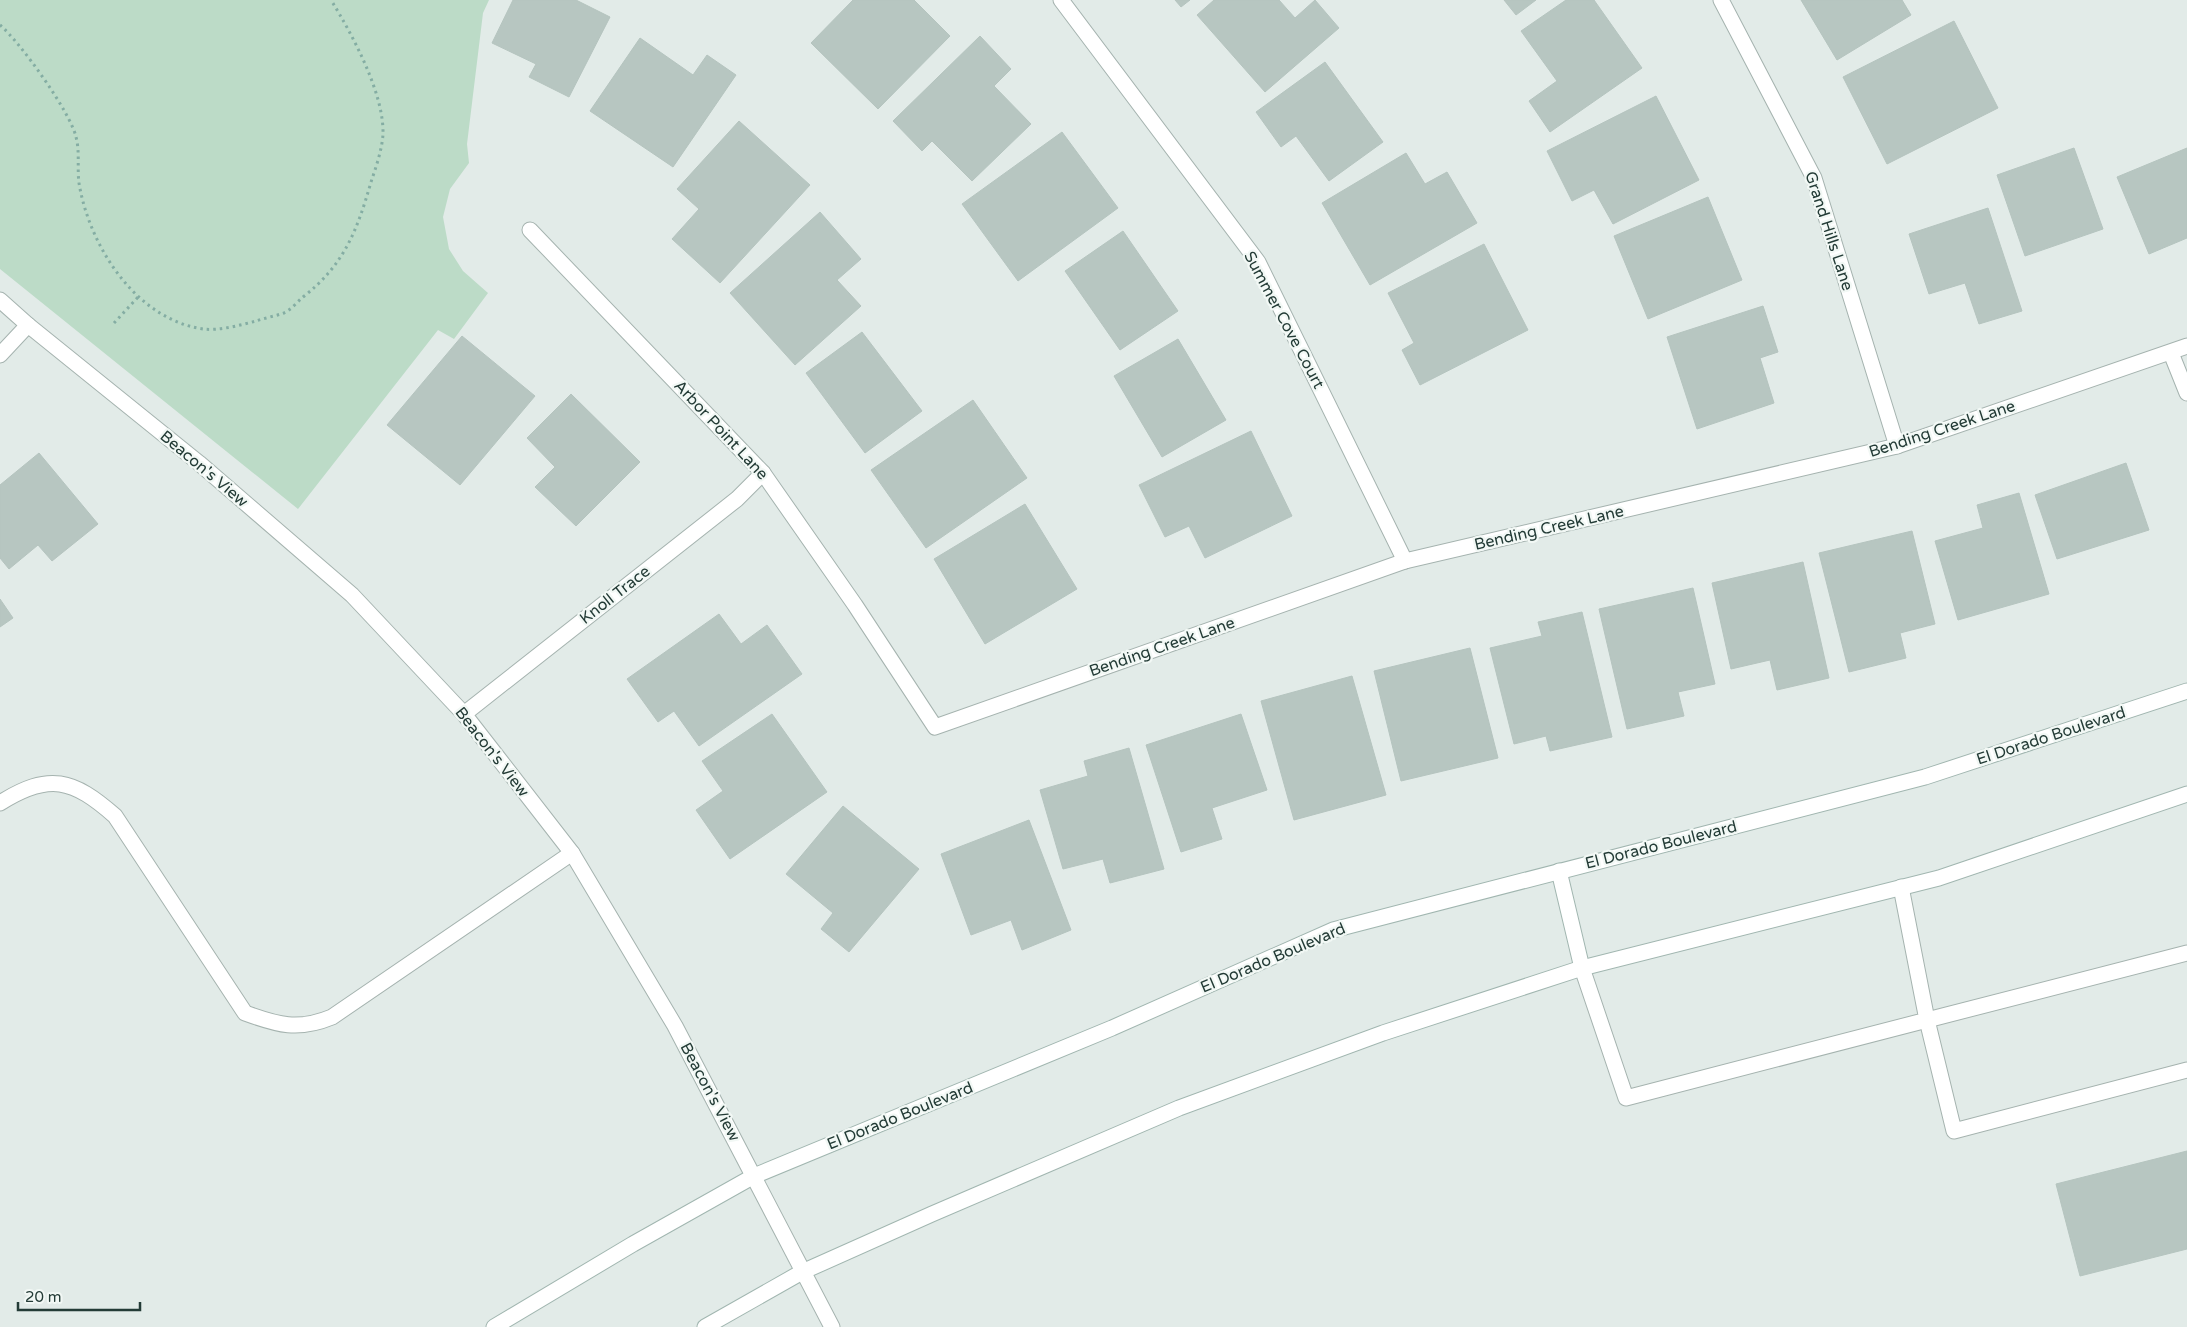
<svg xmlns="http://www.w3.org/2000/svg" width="2187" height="1327" font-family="'Varela Round',sans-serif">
	<rect width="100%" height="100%" fill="#e2ebe8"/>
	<polygon fill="#bcdbc7" points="0,0 489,0 483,13 467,144 469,163 450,189 443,217 449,249 463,271 488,293 454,339 438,330 298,509 0,269"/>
	<g fill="#b7c6c1" stroke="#b5c4bf">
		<polygon points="513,0 576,0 610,17 569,97 529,77 536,64 492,43"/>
		<polygon points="853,0 914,0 950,36 878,109 811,43"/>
		<polygon points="1175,0 1190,0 1181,7"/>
		<polygon points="1214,0 1279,0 1295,18 1315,0 1339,28 1265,92 1197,15"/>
		<polygon points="1504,0 1536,0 1516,15"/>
		<polygon points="1566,0 1594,0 1642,68 1550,132 1529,101 1557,81 1521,31"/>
		<polygon points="1801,0 1902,0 1911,15 1837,60"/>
		<polygon points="1954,21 1998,108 1887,164 1843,77"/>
		<polygon points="980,36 1011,69 994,86 1031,124 972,181 932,141 922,151 893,121"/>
		<polygon points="640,38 693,75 707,55 736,75 673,167 590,111"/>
		<polygon points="1325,62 1383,142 1329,181 1296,136 1281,147 1256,112"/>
		<polygon points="1656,96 1699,180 1613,224 1594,190 1572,201 1547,151"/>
		<polygon points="739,121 810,185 720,283 672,239 699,209 677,189"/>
		<polygon points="1062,132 1118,208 1018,281 962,204"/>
		<polygon points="2074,148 2103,229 2025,256 1997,175"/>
		<polygon points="2187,148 2187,238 2149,254 2117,177"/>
		<polygon points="1406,153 1425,184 1447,172 1477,223 1370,285 1322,203"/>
		<polygon points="1708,197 1742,280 1648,319 1614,236"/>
		<polygon points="1988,208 2022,311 1979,324 1965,283 1929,294 1909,234"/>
		<polygon points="820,212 861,259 837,280 861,306 795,365 730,293"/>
		<polygon points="1123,231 1178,311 1120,350 1065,271"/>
		<polygon points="1484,244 1528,330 1420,385 1402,350 1414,343 1388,293"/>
		<polygon points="1763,306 1778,352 1760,358 1774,403 1697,429 1667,337"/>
		<polygon points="862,332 922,411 865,453 806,373"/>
		<polygon points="462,336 535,396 460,485 387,425"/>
		<polygon points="1178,339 1226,420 1162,457 1114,376"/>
		<polygon points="571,394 640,462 576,526 535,487 555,467 527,438"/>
		<polygon points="973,400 1027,478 926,548 871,470"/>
		<polygon points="1251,431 1292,516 1205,558 1189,526 1165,537 1139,485"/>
		<polygon points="39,453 98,524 52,561 38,545 9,569 0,558 0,485"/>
		<polygon points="2126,463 2149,530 2057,559 2035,495"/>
		<polygon points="2019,493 2049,594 1958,620 1935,541 1983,528 1977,505"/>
		<polygon points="1025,504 1077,589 985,644 934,559"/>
		<polygon points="1912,531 1935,624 1900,633 1906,658 1849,672 1819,553"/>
		<polygon points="1803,562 1829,678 1777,690 1770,660 1731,669 1712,583"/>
		<polygon points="1693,588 1715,684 1678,692 1684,716 1627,729 1599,609"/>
		<polygon points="0,599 13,618 0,627"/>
		<polygon points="1582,612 1612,737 1550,751 1546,736 1514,744 1490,648 1542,636 1538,622"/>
		<polygon points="719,614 741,644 767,625 802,674 699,746 674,711 658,722 627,679"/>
		<polygon points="1470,648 1498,758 1401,781 1374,671"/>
		<polygon points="1352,676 1386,795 1294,820 1261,701"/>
		<polygon points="772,714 827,792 730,859 696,810 723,791 702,761"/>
		<polygon points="1241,714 1267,790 1212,808 1222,839 1181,852 1146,745"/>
		<polygon points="1129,748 1164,869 1110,883 1103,859 1063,869 1040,790 1088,776 1084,761"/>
		<polygon points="843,806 919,869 849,952 821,929 833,913 786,874"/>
		<polygon points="1029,820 1071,930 1022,950 1011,920 971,935 941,854"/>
		<polygon points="2187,1151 2187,1249 2080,1276 2056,1184"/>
	</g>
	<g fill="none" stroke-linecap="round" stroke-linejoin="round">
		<g stroke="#a5b3af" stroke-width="17">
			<g id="service">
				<path d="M0,803C49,772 73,779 115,816L245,1013C278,1025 298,1031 332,1017L572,853"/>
				<polyline points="2187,953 1927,1020 1954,1131 2187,1070"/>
				<polyline points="1582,968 1626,1098 1927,1020 1901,887"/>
			</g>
		</g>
		<g stroke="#a5b3af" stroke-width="17">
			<g id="minor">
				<polyline points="1061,0 1258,262 1405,561"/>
				<polyline points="1721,0 1814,178 1897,446"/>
				<polyline points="530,230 763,473 855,605 935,727 1405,561 1897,446 2187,346"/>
				<polyline points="0,300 28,325 199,463 352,595 464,714 572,853 675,1026 832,1327"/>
				<polyline points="2171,353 2187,393"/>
				<polyline points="0,355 28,325"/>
				<polyline points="464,714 737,499 763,473"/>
			</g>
		</g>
		<g stroke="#a1b6b0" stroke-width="17">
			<g id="secondary">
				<polyline points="1559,871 1582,968"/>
				<polyline points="494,1327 633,1244 754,1176 1112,1028 1333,930 1925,777 2187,691"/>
				<polyline points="705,1327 802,1272 932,1214 1179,1108 1383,1033 1582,968 1939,878 2187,794"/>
			</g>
		</g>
		<g stroke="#84ada3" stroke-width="3" stroke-dasharray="2.5 4" stroke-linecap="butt">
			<path d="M0,25C20,42 71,113 76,137C80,152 77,168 79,183C89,245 135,319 203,329C219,331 241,325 256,321C265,318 275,316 284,313C291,310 297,302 303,297C344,265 357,231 371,182C376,167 382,150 383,134C384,93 352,34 331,0"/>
			<polyline points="114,323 139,296"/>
		</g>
		<use href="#service" stroke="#fff" stroke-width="15"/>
		<use href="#minor" stroke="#fff" stroke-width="15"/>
		<use href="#secondary" stroke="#fff" stroke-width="15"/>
	</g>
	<g text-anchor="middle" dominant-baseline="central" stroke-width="4.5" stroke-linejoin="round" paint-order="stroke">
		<g font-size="16" fill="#233b36" stroke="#f2f8f5">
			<text transform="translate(1829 231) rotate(72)">Grand Hills Lane</text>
			<text transform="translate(1284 320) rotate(62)">Summer Cove Court</text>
			<text transform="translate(1942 429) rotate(-18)">Bending Creek Lane</text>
			<text transform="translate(721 430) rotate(47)">Arbor Point Lane</text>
			<text transform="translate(204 469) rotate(40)">Beacon's View</text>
			<text transform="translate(1549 528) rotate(-13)">Bending Creek Lane</text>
			<text transform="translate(615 595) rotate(-38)">Knoll Trace</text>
			<text transform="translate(1162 647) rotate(-19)">Bending Creek Lane</text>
			<text transform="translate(2051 736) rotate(-18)">El Dorado Boulevard</text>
			<text transform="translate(492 752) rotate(52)">Beacon's View</text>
			<text transform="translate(1661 845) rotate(-14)">El Dorado Boulevard</text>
			<text transform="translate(1273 958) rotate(-23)">El Dorado Boulevard</text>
			<text transform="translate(710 1092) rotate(62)">Beacon's View</text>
			<text transform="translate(900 1116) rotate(-22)">El Dorado Boulevard</text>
		</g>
	</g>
	<path d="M18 1302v8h122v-8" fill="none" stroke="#233b36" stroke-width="2.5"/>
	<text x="25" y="1302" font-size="15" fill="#233b36" stroke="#f2f8f5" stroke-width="4" paint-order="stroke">20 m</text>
</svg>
